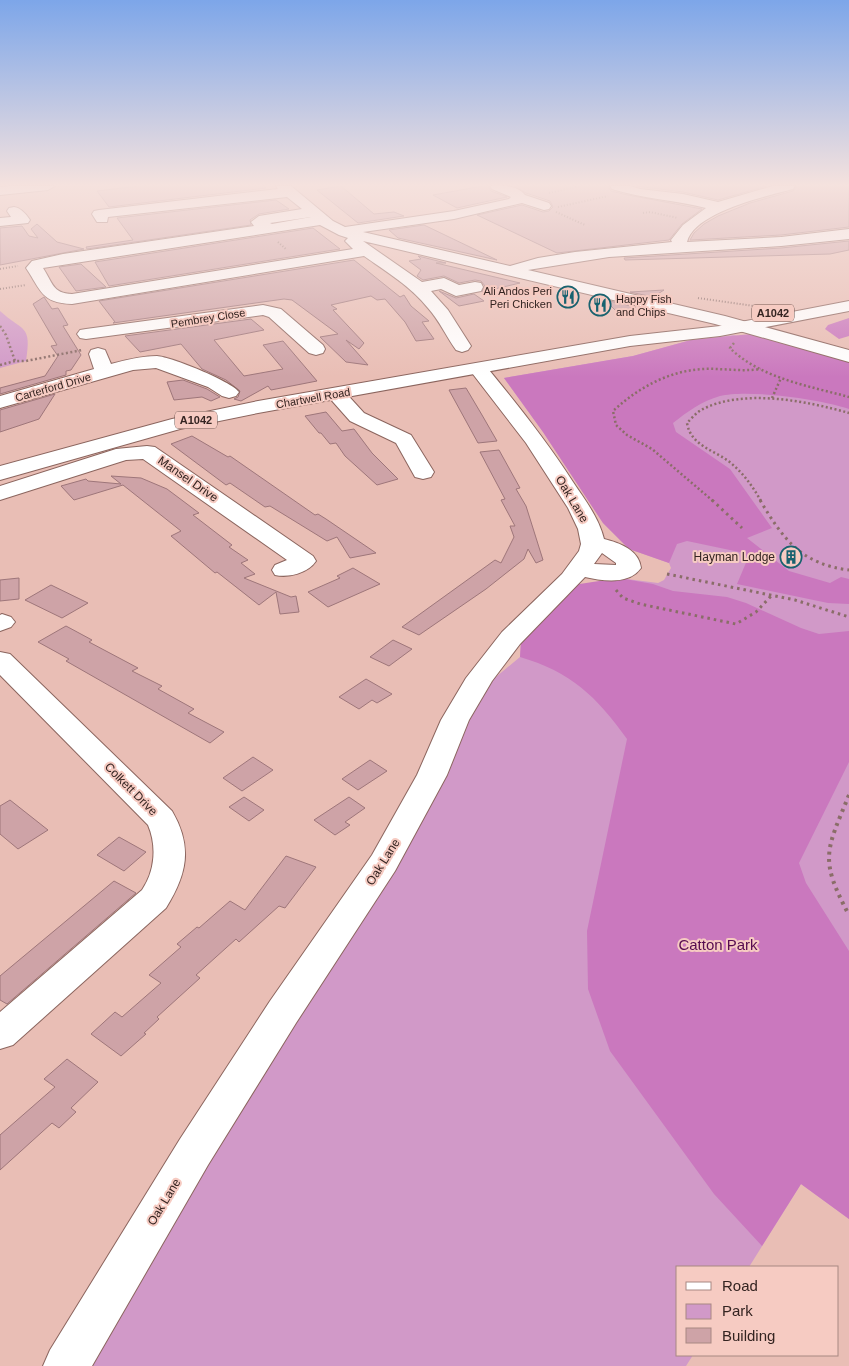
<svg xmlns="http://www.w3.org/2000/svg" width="849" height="1366" font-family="Helvetica,sans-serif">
	<rect width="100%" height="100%" fill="#e9beb5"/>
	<g fill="#d199c8">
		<path d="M0,311C23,332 32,324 26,361L0,368Z"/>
		<polygon points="734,335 849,361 849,1219 801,1184 749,1267 678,1267 678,1355 693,1355 686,1366 86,1366 491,681 520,657 521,642 607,580 619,578 658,583 664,580 671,568 669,563 629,549 603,523 543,432 504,378 633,356 691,340"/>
	</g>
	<g fill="#ca78be">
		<polygon points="849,318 849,336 839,339 825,329 828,325"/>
		<path d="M751,334L849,361V409C821,399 747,389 720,396C702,401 687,412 673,423L676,432L730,469L772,528L747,538L789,571L830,583L841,577L849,579V604L828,603L737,584L748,558L744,553L687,541L677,544L669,563L629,549L603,523L543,432L504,378L633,356L691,340Z"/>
		<path d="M619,578L653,584L673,591L727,597L746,603L801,628L819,634L849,631V762L799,863L806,883L849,951V1219L801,1184L762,1246L714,1194L610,1051L588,989L587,931L627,739C596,696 571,672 520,657L521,642L573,585Z"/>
	</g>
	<g fill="#cea3a7" stroke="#9e767a">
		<polygon points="139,186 264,186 266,188 109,207 97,191"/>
		<polygon points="341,186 374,214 394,212 404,216 358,223 317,190"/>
		<polygon points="483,186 488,186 491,191 507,197 457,208 433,195"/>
		<polygon points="514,186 608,186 611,191 623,194 702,209 682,224 669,240 557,253 477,215 522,205 543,212 549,211 553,207 550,201 526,193"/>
		<polygon points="636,186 767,186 718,200 683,192"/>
		<polygon points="797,186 849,186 849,227 781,235 690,240 694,233 704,224 718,216 750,203 793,191"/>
		<polygon points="276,200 289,209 259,214 250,220 251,225 87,249 86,247 133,240 117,218"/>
		<polygon points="37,224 57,242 84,249 0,265 0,228 22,226 29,236 38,238 31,229"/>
		<polygon points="424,225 497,260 398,238 389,230"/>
		<polygon points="313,228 340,249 109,286 95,262"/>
		<polygon points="849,241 849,250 830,254 625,260 624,258 781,248"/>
		<polygon points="418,256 446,263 436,263 520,283 482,292 485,286 481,281 475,280 459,283 444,276 423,280 417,276 421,270 409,261 421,259"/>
		<polygon points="354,260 400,297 404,295 411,306 429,321 422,322 434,339 416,341 405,322 385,299 377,300 371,296 331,305 337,309 333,310 364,343 359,349 346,340 368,365 346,362 320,337 338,334 292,300 284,299 113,323 115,322 99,301"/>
		<polygon points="81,264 82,265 106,287 76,291 59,267"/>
		<polygon points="664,290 653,297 630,292"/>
		<polygon points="439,291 456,298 474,294 484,301 459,306"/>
		<polygon points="44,297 52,309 58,308 68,325 63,326 81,355 71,370 66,371 66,375 0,394 0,388 45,376 58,356 51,346 57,345 33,304"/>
		<polygon points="605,300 636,307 624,315 619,314"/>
		<polygon points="251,319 264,330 214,340 244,376 283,369 263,345 283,341 317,381 271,390 268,386 241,401 234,399 238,397 240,391 226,380 202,369 181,344 140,352 125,336"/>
		<polygon points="183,380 207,389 220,397 211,401 202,397 174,400 167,382"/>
		<polygon points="466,388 482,415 497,441 478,443 449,390"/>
		<polygon points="55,394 39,419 0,432 0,410"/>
		<polygon points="326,412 342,431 354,429 372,453 398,479 377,485 345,456 336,443 330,444 321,433 319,433 305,416"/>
		<polygon points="192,436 228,457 230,456 315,515 318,514 326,519 376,553 350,558 337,537 327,541 270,506 265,507 230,483 226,485 171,444"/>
		<polygon points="499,450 520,488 516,489 526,506 543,560 536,563 528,549 524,559 486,589 419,635 402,627 495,560 501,563 514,537 510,526 515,526 501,500 505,499 480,452"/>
		<polygon points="111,476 141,478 167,489 199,513 193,515 232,545 229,547 248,560 241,563 255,574 244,578 291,597 296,596 299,612 280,614 276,592 259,605 217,572 215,573 171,536 181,531 123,485 74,500 61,486 86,479 88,481 121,484"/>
		<polygon points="353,568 380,584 328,607 308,592 340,578 337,576"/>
		<polygon points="19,578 19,599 0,601 0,580"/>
		<polygon points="51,585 88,603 62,618 25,600"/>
		<polygon points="66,626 92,640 89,642 138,668 132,671 162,686 158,689 194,709 188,713 224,732 210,743 66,661 69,659 38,642"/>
		<polygon points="393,640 412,649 389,666 370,657"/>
		<polygon points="366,679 392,694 377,703 372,700 359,709 339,697"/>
		<polygon points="253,757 273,770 242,791 223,778"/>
		<polygon points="370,760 387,771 358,790 342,779"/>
		<polygon points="244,797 264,810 249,821 229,807"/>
		<polygon points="349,797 365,808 345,822 350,825 335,835 314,820"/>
		<polygon points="10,800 48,830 18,849 0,834 0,806"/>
		<polygon points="119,837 146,852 124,871 97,855"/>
		<polygon points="286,856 316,867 285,908 279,906 239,942 236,939 196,975 200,978 157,1017 159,1019 144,1033 146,1034 121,1056 91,1034 115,1012 122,1017 161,983 149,975 181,947 177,944 197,927 199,928 230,901 245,910"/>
		<polygon points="114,881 136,893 7,1004 0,1000 0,976"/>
		<polygon points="67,1059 98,1082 71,1108 76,1112 59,1128 52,1123 0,1170 0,1135 55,1087 44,1079"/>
	</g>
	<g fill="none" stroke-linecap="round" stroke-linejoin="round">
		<g stroke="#8b655e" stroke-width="2">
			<g id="minor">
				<polygon points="9,186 55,186 48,190 0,195 0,187"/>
				<path d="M276,186H291L333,221L345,227L454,211L509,199L511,197L492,189L490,186C502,185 517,185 525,195L549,203L551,206L549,209L544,210L522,203L454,219L363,232L510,266L538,258L575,252L672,242L671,240L683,225L706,208C675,200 643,199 612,189L610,186H630L640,189L683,194L718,202L773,186H795L793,189C767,196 694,212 687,242L781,237L849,229V239L781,246L609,257L528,270L725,316L849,350V362L715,324L363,241L422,282L444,278L459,285L475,282L481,283L483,287L481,291L456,296L441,289L431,291L448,310L471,346L468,350L462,352L456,350C446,336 439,320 428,308C410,286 387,272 364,256L72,304C41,303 41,290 26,268L32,261L63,254L254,226L251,222L259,216L302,209L287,197L108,217L107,222H97L92,214L94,211L99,210L278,189ZM311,217L272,224L270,223ZM320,225L339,235L348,238L345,241L353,249L72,294C52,293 53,283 43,268Z"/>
				<path d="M14,207C21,208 26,214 30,220L28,223L0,226V218L11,217L7,211L9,208Z"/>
				<polygon points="263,305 281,309 323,345 325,349 323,353 316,355 309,353 269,317 263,315 86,339 80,338 77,334 80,330 86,329"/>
				<path d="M98,348L105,350L111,364C126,360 141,356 157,356C171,357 231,381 239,392L236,396L229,398L222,396L208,387L156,368L133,370L0,408V396L94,369L89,354L91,350Z"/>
				<path d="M478,363L485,365C516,403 546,440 573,482C585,500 599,518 604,539C620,543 639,550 641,568C629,585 603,581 585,577L520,644L492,681L469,720L447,775L395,871L296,1023L208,1165L92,1366H43L50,1350L180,1139L270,1001L372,855L417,775L441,720L466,678L502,632L562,574L579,551L581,544L578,529L568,508L526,443L469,369L471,365ZM602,553L616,563V565L594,564Z"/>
				<polygon points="336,388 343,390 364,413 411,435 434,472 431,477 423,479 415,477 396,443 350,421 326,394 329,390"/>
				<path d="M147,446L155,447L313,556L316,561C308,573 289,578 275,575L272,570L275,565L287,560L143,459L126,460L0,500V486L116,449Z"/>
				<polygon points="2,614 11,617 15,622 11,627 0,631 0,615"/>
				<path d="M0,652L10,654L172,811C193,847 187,874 166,908L13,1045L0,1049V1012L142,890C155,871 157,846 148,825L0,675Z"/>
			</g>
		</g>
		<g stroke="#8b655e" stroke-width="2">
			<polygon id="highway" points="849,301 849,311 720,336 630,346 258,413 180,429 0,480 0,466 172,419 258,401 630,336 720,326"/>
		</g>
		<g stroke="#8a6d68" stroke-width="2" stroke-dasharray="1 2" stroke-linecap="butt">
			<polyline points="549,193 580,186"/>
			<polyline points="558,207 608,196"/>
			<polyline points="556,212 585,225"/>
			<polyline points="643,213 650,212 678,218"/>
			<polyline points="278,242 287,250"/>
			<polyline points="0,269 18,266"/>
			<polyline points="0,289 26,285"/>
			<polyline points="698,298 761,307"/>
		</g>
		<g stroke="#8a6d68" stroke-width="2.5" stroke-dasharray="2 2.5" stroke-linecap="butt">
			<polyline points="0,326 6,335 15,361 26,361 82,350"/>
			<path d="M734,343L730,348C760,378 809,386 849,397"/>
			<polyline points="0,365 15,361"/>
			<polyline points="772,398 781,378"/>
			<path d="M713,501L652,449L627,435L616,425L613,411C638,388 668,371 703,369C722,368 741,372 761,369"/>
			<path d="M761,501C753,487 744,474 732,464C716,450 691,447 687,423C691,419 696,413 701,410C742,388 807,401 849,413"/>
		</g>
		<g stroke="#8a6d68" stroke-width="3" stroke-dasharray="2.5 4" stroke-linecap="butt">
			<polyline points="712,500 742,528"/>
			<path d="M760,500C783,539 801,564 849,570"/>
			<polyline points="667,574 795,600 849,617"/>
			<polyline points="616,590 623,598 640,604 736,624 756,612 772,595"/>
		</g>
		<path stroke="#8a6d68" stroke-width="4" stroke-dasharray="3 4.5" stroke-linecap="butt" d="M849,795C826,851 819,859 849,915"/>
		<use href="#minor" fill="#fff" fill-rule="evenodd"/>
		<use href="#highway" fill="#fff" fill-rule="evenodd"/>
	</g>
	<linearGradient id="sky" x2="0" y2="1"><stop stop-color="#7da6e9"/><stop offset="0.49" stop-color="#f5e2de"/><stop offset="1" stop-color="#f5e2de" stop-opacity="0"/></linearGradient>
	<rect width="849" height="377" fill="url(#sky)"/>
	<defs>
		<g id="restaurant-ring" transform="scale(1.125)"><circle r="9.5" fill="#f6cbc2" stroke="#18626f" stroke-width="1.5"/><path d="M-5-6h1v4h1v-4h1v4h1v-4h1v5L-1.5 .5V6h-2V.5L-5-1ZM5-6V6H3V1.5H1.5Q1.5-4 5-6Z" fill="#18626f"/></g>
		<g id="building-ring" transform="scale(1.125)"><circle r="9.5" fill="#f6cbc2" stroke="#18626f" stroke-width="1.5"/><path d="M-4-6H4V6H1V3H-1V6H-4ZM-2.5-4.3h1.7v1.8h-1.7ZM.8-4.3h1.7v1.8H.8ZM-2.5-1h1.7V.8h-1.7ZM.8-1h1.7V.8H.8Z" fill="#18626f"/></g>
	</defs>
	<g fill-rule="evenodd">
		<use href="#restaurant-ring" x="568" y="297"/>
		<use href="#restaurant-ring" x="600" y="305"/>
		<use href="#building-ring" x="791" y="557"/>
	</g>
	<g text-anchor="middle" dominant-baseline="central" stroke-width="4" stroke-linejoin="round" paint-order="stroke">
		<g font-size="11" fill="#342421" stroke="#f6cbc2" text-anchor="end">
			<text x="552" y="291">Ali Andos Peri<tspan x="552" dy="13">Peri Chicken</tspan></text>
			<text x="616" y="299" text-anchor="start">Happy Fish<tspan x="616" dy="13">and Chips</tspan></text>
		</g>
		<g fill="#f6cbc2" stroke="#6e5651" stroke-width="1">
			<rect x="752" y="304.5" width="42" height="17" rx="4"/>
			<rect x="175" y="411.5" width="42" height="17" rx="4"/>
		</g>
		<g font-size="11" font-weight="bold" fill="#342421">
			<text x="773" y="313">A1042</text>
			<text x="196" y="420">A1042</text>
		</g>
		<g font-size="11" fill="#342421" stroke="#f6cbc2">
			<text transform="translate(208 318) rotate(-9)">Pembrey Close</text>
			<text transform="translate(53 387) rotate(-16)">Carterford Drive</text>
			<text transform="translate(313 398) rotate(-10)">Chartwell Road</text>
		</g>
		<g font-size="12" fill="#342421" stroke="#f6cbc2">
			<text transform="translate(188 479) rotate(35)">Mansel Drive</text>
			<text transform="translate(572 499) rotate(59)">Oak Lane</text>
			<text transform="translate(131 789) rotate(45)">Colkett Drive</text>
			<text transform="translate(383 862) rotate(-58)">Oak Lane</text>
			<text transform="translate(164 1202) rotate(-59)">Oak Lane</text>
		</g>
		<g font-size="12" fill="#342421" stroke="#f6cbc2" text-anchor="end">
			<text x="775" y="557">Hayman Lodge</text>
		</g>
		<g font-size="15" fill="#560b50" stroke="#f6cbc2">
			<text x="718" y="944">Catton Park</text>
		</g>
	</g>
	<rect x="676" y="1266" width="162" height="90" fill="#f6cbc2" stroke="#a88882"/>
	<rect x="686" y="1282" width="25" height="8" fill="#ffffff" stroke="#a88882"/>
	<text x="722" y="1291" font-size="15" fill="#342421">Road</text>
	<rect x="686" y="1304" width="25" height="15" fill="#d199c8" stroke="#a88882"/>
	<text x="722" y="1316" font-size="15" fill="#342421">Park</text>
	<rect x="686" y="1328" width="25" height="15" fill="#cea3a7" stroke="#a88882"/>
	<text x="722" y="1341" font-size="15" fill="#342421">Building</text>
</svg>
